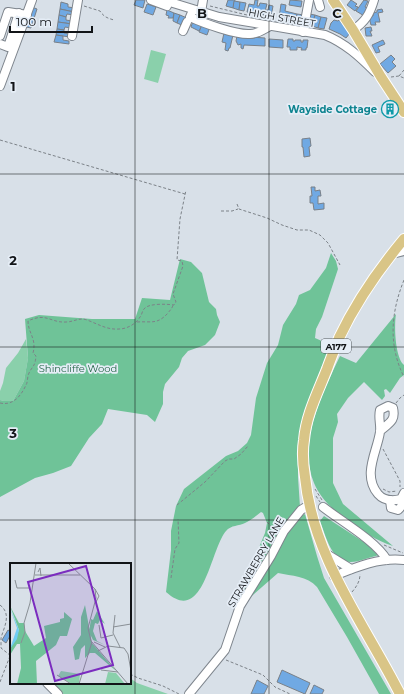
<svg xmlns="http://www.w3.org/2000/svg" width="404" height="694" font-family="Montserrat,sans-serif">
	<rect width="100%" height="100%" fill="#d8e0e8"/>
	<g fill="#8ad0ab">
		<polygon points="151,50 166,54 158,83 144,79"/>
		<polygon points="26,339 28,358 24,381 13,401 4,401 0,400 0,391 3,383 6,368 18,353"/>
		<polygon points="130,678 137,683 168,694 63,694 51,683 118,683 120,684 121,683 130,683"/>
	</g>
	<g fill="#6fc398">
		<path d="M331,253L336,261L338,269L322,317L316,329L315,338L331,345L314,387L298,447V477L300,507L297,518L305,514L317,556L324,578L391,694H379L347,637L317,587C307,576 292,576 278,573L245,602L236,601L248,580L255,557L265,533L267,523L263,513L261,512C256,516 251,520 245,523C239,526 231,525 226,531C210,550 204,626 166,592L171,550V531L176,506L184,489L226,456L238,451L247,443L251,435L256,398L267,363L278,345L283,325L296,304L299,295L310,290L326,268Z"/>
		<polygon points="180,259 191,262 202,273 209,302 216,309 217,315 220,322 215,335 205,345 188,351 182,358 179,367 165,384 163,392 163,404 155,422 147,415 108,409 102,424 89,438 71,466 53,473 35,478 0,497 0,400 4,401 13,401 24,381 28,358 25,319 39,315 92,319 135,319 142,298 170,300"/>
		<path d="M396,314C394,326 395,357 404,365V375L400,378L390,393L386,389L384,390L385,396L382,400L364,382L348,398L337,414L338,422L333,438V483L343,504L393,546C375,540 366,533 351,523C336,513 321,500 314,483C297,443 323,392 340,356L356,363Z"/>
		<path d="M324,516L373,548L379,555C370,557 359,562 351,562C331,562 326,536 320,521Z"/>
	</g>
	<g fill="#70a9e3" stroke="#798088">
		<polygon points="136,0 145,0 143,8 134,5"/>
		<polygon points="228,0 235,0 233,8 226,6"/>
		<polygon points="255,0 258,0 257,6 259,6 260,3 267,4 264,15 247,12 249,4 254,5"/>
		<polygon points="290,0 302,1 301,7 289,5"/>
		<polygon points="351,0 357,4 355,6 358,7 355,11 347,5"/>
		<polygon points="364,0 368,1 365,7 367,8 366,17 356,11"/>
		<polygon points="234,1 240,2 239,10 233,8"/>
		<polygon points="61,2 68,4 68,7 75,8 74,12 60,9"/>
		<polygon points="240,2 246,3 244,11 239,10"/>
		<polygon points="147,4 156,7 153,15 144,12"/>
		<polygon points="281,4 286,5 285,11 297,14 295,22 279,18"/>
		<polygon points="269,5 273,6 271,17 264,15 265,10 268,10"/>
		<polygon points="32,7 37,9 31,28 26,27"/>
		<polygon points="60,9 74,12 74,15 67,14 66,17 59,15"/>
		<polygon points="382,9 383,12 378,13 380,22 375,22 376,25 371,25 369,17 373,16 373,13 377,12 377,10"/>
		<polygon points="167,10 174,13 173,18 168,18 169,16 166,15"/>
		<polygon points="174,13 180,15 177,23 173,21"/>
		<polygon points="297,14 304,15 302,24 295,22"/>
		<polygon points="309,14 315,15 312,26 306,25"/>
		<polygon points="59,15 66,17 66,20 72,21 72,24 58,22"/>
		<polygon points="180,15 187,18 184,26 177,23"/>
		<polygon points="315,15 321,17 318,28 312,26"/>
		<polygon points="321,17 327,18 324,29 318,28"/>
		<polygon points="334,20 338,21 339,20 350,33 346,38 340,34 329,29 331,23"/>
		<polygon points="193,21 202,25 199,31 191,27"/>
		<polygon points="58,22 72,24 71,28 65,27 64,30 57,29"/>
		<polygon points="202,25 210,27 207,35 199,32"/>
		<polygon points="371,27 372,31 370,31 372,36 366,36 365,28"/>
		<polygon points="57,29 64,30 64,33 70,34 70,37 56,35"/>
		<polygon points="224,33 233,35 230,48 229,48 228,51 225,50 226,43 222,42"/>
		<polygon points="56,35 63,36 63,40 69,41 69,44 54,42"/>
		<polygon points="237,36 265,38 265,46 244,45 243,49 241,48 241,44 238,45 236,41"/>
		<polygon points="269,39 283,40 283,48 269,47"/>
		<polygon points="288,39 293,39 293,41 295,41 295,40 301,40 301,42 303,42 303,40 308,40 307,48 306,48 306,50 301,50 302,48 297,47 297,50 290,50 290,47 287,47"/>
		<polygon points="383,40 385,44 378,47 380,52 376,53 372,45"/>
		<polygon points="391,55 395,59 392,62 396,66 388,73 380,64"/>
		<polygon points="391,104 395,111 389,114 385,107"/>
		<polygon points="310,138 311,146 309,147 310,156 304,157 303,147 302,147 302,139"/>
		<polygon points="311,187 315,187 315,191 320,190 321,196 318,196 318,204 324,203 324,209 314,210 313,203 310,203 310,196 312,196"/>
		<polygon points="8,630 11,632 11,637 10,636 6,643 2,640"/>
		<polygon points="282,670 310,683 305,694 277,682"/>
		<polygon points="257,680 268,686 264,694 251,694"/>
		<polygon points="314,685 324,690 322,694 310,694"/>
	</g>
	<g fill="none" stroke-linecap="round" stroke-linejoin="round">
		<g stroke="#7e858d" stroke-width="10">
			<g id="minor">
				<polyline points="151,0 167,6"/>
				<path d="M163,0L219,17L325,35C345,43 360,57 375,72"/>
				<polyline points="318,0 320,7"/>
				<path d="M193,10L190,17C203,23 236,35 250,34C258,34 264,29 270,26"/>
				<polyline points="201,12 203,0"/>
				<path d="M353,30C365,22 370,14 374,0"/>
				<polyline points="183,31 187,22"/>
				<polyline points="303,32 309,0"/>
				<polyline points="0,36 8,12 27,15"/>
				<polyline points="72,36 78,0"/>
				<polyline points="0,44 8,47 19,13"/>
				<polyline points="0,86 32,0"/>
				<polyline points="392,254 404,251"/>
				<path d="M380,431C389,423 396,421 393,408L388,406L380,410C378,418 381,424 380,432C377,452 362,475 378,494C384,501 393,501 401,499L404,493"/>
				<path d="M390,500L391,508L398,510C402,507 402,504 401,499"/>
				<path d="M323,507C341,521 376,541 387,560"/>
				<polyline points="325,553 351,569"/>
				<path d="M334,576C356,567 380,557 404,560"/>
				<polyline points="47,683 58,694"/>
				<polyline points="189,694 225,650 240,606 271,556 284,531 301,510 309,505"/>
			</g>
		</g>
		<g stroke="#fff" stroke-width="12">
			<g id="major">
				<polyline points="333,0 353,30 381,77 404,112"/>
				<path d="M400,694C364,623 313,558 305,477C303,465 302,452 304,440C306,415 318,392 327,369C331,358 335,348 339,338C356,302 379,269 404,239"/>
			</g>
		</g>
		<g stroke="#7c8288" stroke-width="1" stroke-dasharray="3 2" stroke-linecap="butt">
			<path d="M84,6L100,11C104,17 107,18 114,20"/>
			<polyline points="210,6 247,15"/>
			<polyline points="399,76 404,70"/>
			<polyline points="391,77 399,76 404,78"/>
			<polyline points="0,140 185,194"/>
			<polyline points="237,204 239,209 267,218 282,225 297,230 309,230 320,235 328,243 340,265"/>
			<polyline points="221,211 232,211 238,209"/>
			<path d="M404,280C391,312 388,345 404,377"/>
			<path d="M137,322C152,321 157,325 168,313C170,310 172,309 173,305"/>
			<path d="M0,403C13,406 21,396 26,385C28,382 27,377 29,373C33,365 35,367 36,356L33,353C37,339 28,333 28,321C47,312 50,323 66,322C74,322 79,317 87,320C98,324 107,330 119,329C127,329 136,324 140,317C142,315 142,311 144,309C148,303 167,304 174,305L176,302L173,294L183,266L182,261L177,260L180,219L186,190"/>
			<polyline points="396,403 400,398 404,395"/>
			<polyline points="383,449 400,481 400,487"/>
			<polyline points="315,489 322,500"/>
			<polyline points="383,489 389,492 397,491"/>
			<polyline points="316,496 320,502"/>
			<polyline points="177,505 205,482 225,461 229,459 234,459 241,454 248,446"/>
			<polyline points="267,522 271,526 273,533 275,534"/>
			<polyline points="384,545 403,553"/>
			<polyline points="171,578 175,549 179,543 178,519"/>
			<path d="M352,592C357,586 360,581 360,574"/>
			<path d="M0,605C12,614 4,627 1,638C1,641 1,645 1,648L11,656"/>
			<polyline points="226,660 263,675 275,687 290,694"/>
			<polyline points="130,674 138,678 163,686 179,694"/>
			<polyline points="0,682 10,656"/>
		</g>
		<use href="#minor" stroke="#fff" stroke-width="8"/>
		<use href="#major" stroke="#d9c587" stroke-width="10"/>
	</g>
	<path fill="none" stroke="#121518" stroke-width="1" stroke-opacity="0.55" d="M135,0V694M269,0V694M0,174H404M0,347H404M0,520H404"/>
	<defs>
		<g id="building-ring" transform="scale(0.9)"><circle r="9.5" fill="#e5edf6" stroke="#0f9aa8" stroke-width="1.5"/><path d="M-4-6H4V6H1V3H-1V6H-4ZM-2.5-4.3h1.7v1.8h-1.7ZM.8-4.3h1.7v1.8H.8ZM-2.5-1h1.7V.8h-1.7ZM.8-1h1.7V.8H.8Z" fill="#0f9aa8"/></g>
	</defs>
	<g fill-rule="evenodd">
		<use href="#building-ring" x="390" y="109"/>
	</g>
	<g text-anchor="middle" dominant-baseline="central" stroke-width="3.5" stroke-linejoin="round" paint-order="stroke">
		<rect fill="#e5edf6" stroke="#51565b" stroke-width="1" x="321" y="339" width="30" height="14" rx="3"/>
		<g font-size="9" font-weight="bold" fill="#121518">
			<text x="336" y="346">A177</text>
		</g>
		<g font-size="10" fill="#121518" stroke="#e5edf6">
			<text transform="translate(282 18) rotate(10)">HIGH STREET</text>
			<text transform="translate(256 562) rotate(-60)">STRAWBERRY LANE</text>
		</g>
		<g font-size="10" font-weight="bold" fill="#0d838f" stroke="#e5edf6" text-anchor="end">
			<text x="377" y="109">Wayside Cottage</text>
		</g>
		<g font-size="10" fill="#276649" stroke="#e5edf6">
			<text x="78" y="368">Shincliffe Wood</text>
		</g>
	</g>
	<g transform="translate(10 563)">
		<rect width="121" height="121" fill="#d8e0e8"/>
		<path d="M51,108L70,111L69,121H62L48,113ZM98,109L106,110L115,121H95Z" fill="#8ad0ab"/>
		<path d="M75,42L82,80L106,108L85,90H80L75,95V82L71,86L69,96L65,97L63,84L71,72V54ZM0,43L9,60H14L15,68L24,83L36,75L34,63L50,59V56L54,55V49L62,56L57,73H50L46,82L26,98L27,121H7L11,105L10,81H7L0,92V86L9,67ZM87,48L95,61L90,57L88,61L85,60L83,68L87,78L95,82L83,77L79,69L81,56L83,57Z" fill="#6fc398"/>
		<path d="M0,45L9,67L7,76L0,86L7,65Z" fill="#6fccf3"/>
		<path fill="none" stroke="#898f95" stroke-width="1" d="M58,0L85,26L86,35L78,65L81,78L118,121M28,9L30,5L31,13M25,12H70M5,17L7,25H20M85,26L89,33L86,39M105,52L103,70L110,84M89,62L91,75L103,72M103,64L121,61M84,79L95,84M11,80L15,69L14,60L20,40L26,0M88,88L98,83L114,85L118,91L121,108M91,107L108,109M47,112L61,121M69,121L82,79"/>
		<path fill="#7b2cbf" fill-opacity="0.15" stroke="#7b2cbf" stroke-width="2" d="M76,3L103,102L45,118L18,19Z"/>
		<rect width="121" height="121" fill="none" stroke="#121518" stroke-width="2"/>
	</g>
	<g font-size="13" text-anchor="middle" font-weight="bold" fill="#121518" stroke="#e5edf6" stroke-width="3.5" stroke-linejoin="round" paint-order="stroke">
		<text x="202" y="18">B</text>
		<text x="337" y="18">C</text>
		<text x="13" y="91">1</text>
		<text x="13" y="265">2</text>
		<text x="13" y="438">3</text>
	</g>
	<path d="M10 26v6h82v-6" fill="none" stroke="#121518" stroke-width="2"/>
	<text x="16" y="26" font-size="12" fill="#121518" stroke="#e5edf6" stroke-width="3" paint-order="stroke">100 m</text>
</svg>
